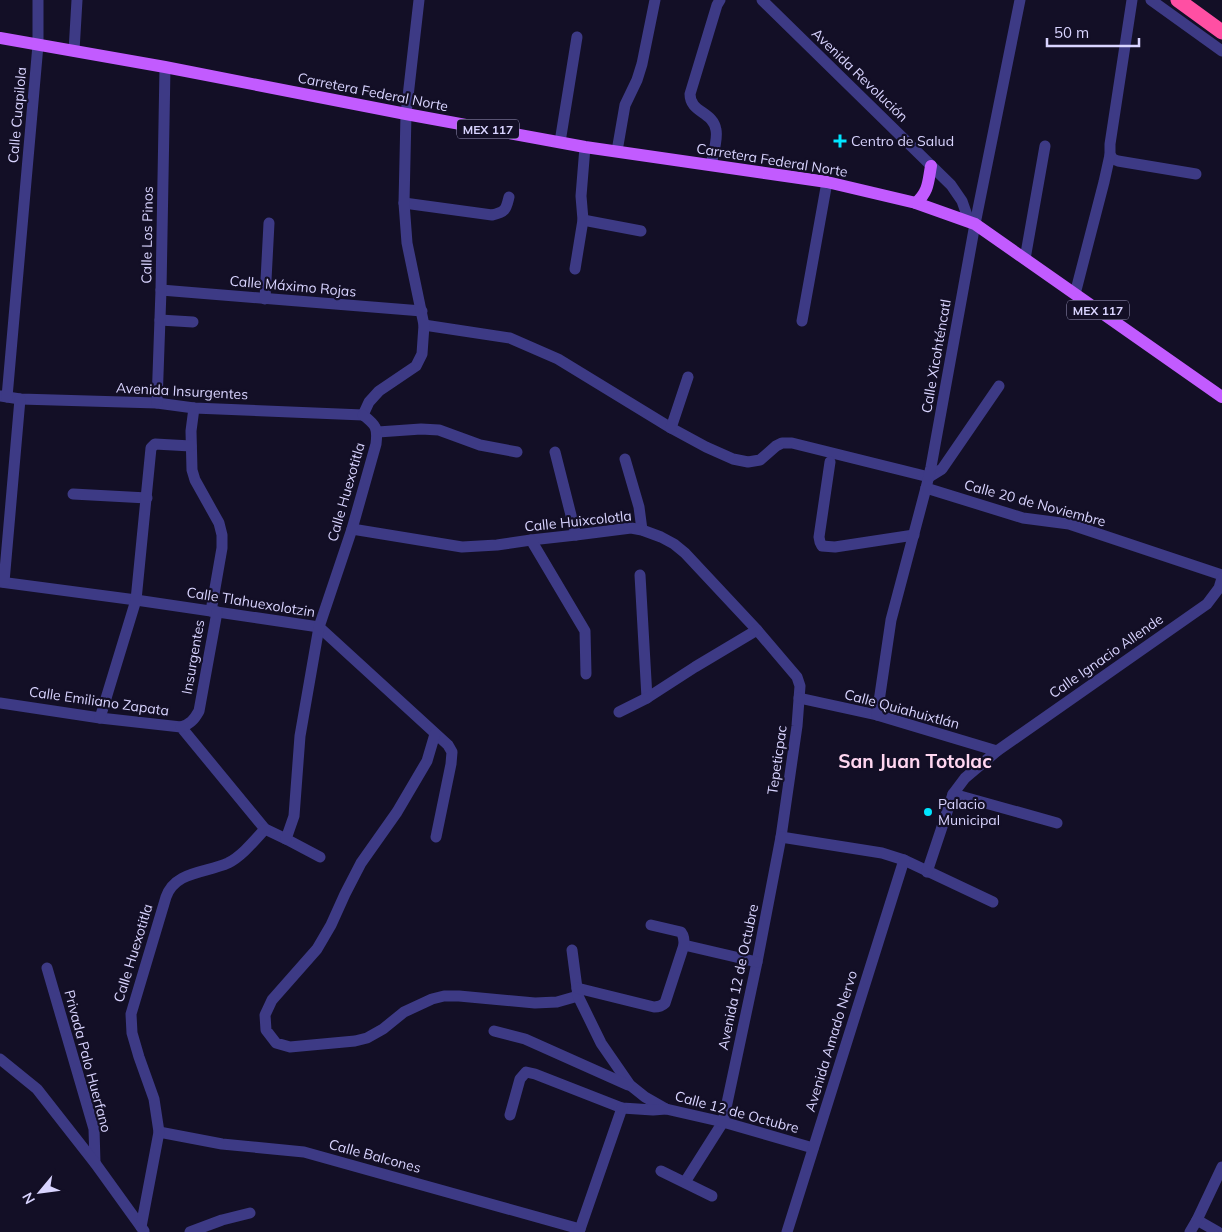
<svg xmlns="http://www.w3.org/2000/svg" width="1222" height="1232" font-family="Mulish,sans-serif">
	<rect width="100%" height="100%" fill="#130f26"/>
	<g fill="none" stroke-linecap="round" stroke-linejoin="round">
		<g stroke="#3d3a85" stroke-width="11">
			<polyline points="762,0 951,185 962,201 969,221"/>
			<polyline points="1151,0 1222,51"/>
			<polyline points="74,51 77,0"/>
			<polyline points="560,142 577,37"/>
			<polyline points="617,151 625,105 637,80 642,64 655,0"/>
			<polyline points="1110,155 1113,159 1118,161 1196,174"/>
			<path d="M711,165C713,155 718,139 716,130C713,111 690,113 690,94L717,5L720,0"/>
			<path d="M404,203L492,215C506,212 506,209 509,197"/>
			<polyline points="583,220 641,231"/>
			<polyline points="1025,259 1045,146"/>
			<polyline points="575,269 583,220 581,196 585,147"/>
			<polyline points="161,290 422,311"/>
			<polyline points="1075,294 1104,182 1110,155 1110,144 1132,0"/>
			<polyline points="265,299 269,223"/>
			<polyline points="160,320 193,322"/>
			<polyline points="802,321 827,182"/>
			<polyline points="424,325 510,338 558,359 671,428 706,447 733,459 748,462 760,460 776,446 782,443 792,443 929,477 942,469 999,386"/>
			<polyline points="1,396 20,399 157,403 194,408 363,415"/>
			<polyline points="7,397 38,45 38,0"/>
			<polyline points="157,403 161,290 165,67"/>
			<polyline points="194,408 191,431 192,470 195,480 219,523 222,535 222,548 211,611"/>
			<polyline points="363,415 369,402 379,391 416,366 422,354 424,325 407,243 404,203 406,114 419,0"/>
			<polyline points="671,428 688,377"/>
			<polyline points="378,432 421,429 439,430 480,445 517,452"/>
			<polyline points="555,452 576,535"/>
			<polyline points="625,459 639,507 642,530"/>
			<polyline points="830,462 819,537 820,542 822,546 835,547 914,535"/>
			<polyline points="926,488 1023,518 1069,524 1222,575"/>
			<polyline points="73,494 147,498"/>
			<polyline points="352,529 462,547 497,545 531,540 576,535 631,528 642,530 661,537 674,544 685,553 757,630 797,677 800,686 797,726 781,837 757,962 723,1122 685,1182"/>
			<polyline points="531,540 585,631 586,674"/>
			<polyline points="640,575 647,698"/>
			<polyline points="0,582 136,600 319,627 448,745 452,752 451,764 436,837"/>
			<polyline points="4,582 20,399"/>
			<polyline points="799,698 877,715 997,751"/>
			<polyline points="0,703 100,718 181,727 265,829 286,839 320,857"/>
			<polyline points="619,712 647,698 695,667 757,630"/>
			<polyline points="877,715 891,620 926,488 931,467 975,224 1020,0"/>
			<polyline points="100,718 136,600 151,448 155,444 191,446"/>
			<path d="M181,727C190,724 194,720 199,711L217,612"/>
			<polyline points="435,734 427,761 397,812 361,863 345,894 331,925 317,949 272,1000 265,1015 266,1030 276,1043 290,1047 355,1041 367,1038 383,1029 404,1012 432,999 444,996 459,996 535,1003 557,1002 578,996"/>
			<polyline points="953,794 1057,823"/>
			<polyline points="781,837 882,853 904,860 993,902"/>
			<path d="M286,839L294,816L300,736L319,627L352,529L376,444C378,428 376,425 363,415"/>
			<polyline points="927,872 953,794 965,778 997,751 1207,604 1219,588 1222,578"/>
			<polyline points="684,945 757,962"/>
			<polyline points="572,950 578,996 601,1043 630,1085 645,1097 666,1109 723,1122 813,1148"/>
			<polyline points="47,968 94,1129 95,1163"/>
			<path d="M577,988L654,1007C659,1007 662,1006 665,1003L684,945C684,939 684,936 681,932L651,925"/>
			<polyline points="494,1031 525,1039 628,1085"/>
			<polyline points="0,1059 37,1089 95,1163 144,1231"/>
			<polyline points="510,1115 520,1079 526,1072 535,1074 622,1108 653,1110 666,1109"/>
			<polyline points="159,1132 222,1144 304,1152 580,1229"/>
			<polyline points="661,1171 712,1196"/>
			<polyline points="1197,1220 1218,1232"/>
			<path d="M141,1227L159,1132L154,1099L139,1057L132,1033L131,1014L166,897C175,871 206,873 228,863C242,856 254,841 265,829"/>
			<polyline points="190,1232 222,1220 250,1213"/>
			<polyline points="579,1232 622,1108"/>
			<polyline points="787,1232 904,860"/>
			<polyline points="1190,1232 1197,1220 1222,1167"/>
		</g>
		<g stroke="#c25bff" stroke-width="12">
			<polyline points="0,38 165,67 406,114 585,147 827,182 916,203 975,224 1222,397"/>
			<path d="M916,203C929,191 928,182 931,166"/>
		</g>
		<polyline stroke="#ff4fa3" stroke-width="15" points="1178,0 1222,32"/>
	</g>
	<g fill="#00e5ff" stroke="#130f26" stroke-width="2">
		<path d="M837.5 133.5h5v5h5v5h-5v5h-5v-5h-5v-5h5z"/>
		<circle cx="928" cy="812" r="5"/>
	</g>
	<g text-anchor="middle" dominant-baseline="central" stroke-width="4.5" stroke-linejoin="round" paint-order="stroke">
		<g fill="#130f26" stroke="#9e99be" stroke-width="1">
			<rect x="457" y="119.5" width="62" height="19" rx="4"/>
			<rect x="1067" y="300.5" width="62" height="19" rx="4"/>
		</g>
		<g font-size="12" font-weight="bold" fill="#d9d4ff">
			<text x="488" y="129">MEX 117</text>
			<text x="1098" y="310">MEX 117</text>
		</g>
		<g font-size="14" fill="#d9d4ff" stroke="#130f26">
			<text transform="translate(860 75) rotate(44)">Avenida Revolución</text>
			<text transform="translate(373 92) rotate(11)">Carretera Federal Norte</text>
			<text transform="translate(17 115) rotate(-85)">Calle Cuapilola</text>
			<text transform="translate(772 160) rotate(9)">Carretera Federal Norte</text>
			<text transform="translate(147 235) rotate(-89)">Calle Los Pinos</text>
			<text transform="translate(293 286) rotate(5)">Calle Máximo Rojas</text>
			<text transform="translate(936 356) rotate(-80)">Calle Xicohténcatl</text>
			<text transform="translate(182 391) rotate(3)">Avenida Insurgentes</text>
			<text transform="translate(346 492) rotate(-74)">Calle Huexotitla</text>
			<text transform="translate(1035 503) rotate(15)">Calle 20 de Noviembre</text>
			<text transform="translate(578 521) rotate(-6)">Calle Huixcolotla</text>
			<text transform="translate(251 602) rotate(9)">Calle Tlahuexolotzin</text>
			<text transform="translate(1106 656) rotate(-35)">Calle Ignacio Allende</text>
			<text transform="translate(193 657) rotate(-80)">Insurgentes</text>
			<text transform="translate(99 701) rotate(8)">Calle Emiliano Zapata</text>
			<text transform="translate(902 709) rotate(15)">Calle Quiahuixtlán</text>
			<text transform="translate(777 760) rotate(-82)">Tepeticpac</text>
			<text transform="translate(133 953) rotate(-73)">Calle Huexotitla</text>
			<text transform="translate(738 977) rotate(-78)">Avenida 12 de Octubre</text>
			<text transform="translate(831 1041) rotate(-73)">Avenida Amado Nervo</text>
			<text transform="translate(88 1061) rotate(75)">Privada Palo Huerfano</text>
			<text transform="translate(737 1112) rotate(15)">Calle 12 de Octubre</text>
			<text transform="translate(375 1156) rotate(15)">Calle Balcones</text>
		</g>
		<g font-size="14" fill="#d9d4ff" stroke="#130f26" text-anchor="start">
			<text x="851" y="141">Centro de Salud</text>
			<text x="938" y="804">Palacio<tspan x="938" dy="16">Municipal</tspan></text>
		</g>
		<g font-size="19" font-weight="bold" fill="#ffd6f0" stroke="#130f26">
			<text x="915" y="761">San Juan Totolac</text>
		</g>
	</g>
	<g transform="translate(40 1192) rotate(241)" stroke="#130f26" stroke-width="4" paint-order="stroke">
	<path d="M0-4L9 19L0 12L-9 19Z" fill="#d9d4ff"/>
	<text y="-8" font-size="14" font-weight="bold" text-anchor="middle" fill="#d9d4ff">N</text>
	</g>
	<path d="M1047 38v8h92v-8" fill="none" stroke="#d9d4ff" stroke-width="2.5"/>
	<text x="1054" y="38" font-size="15" fill="#d9d4ff" stroke="#130f26" stroke-width="4" paint-order="stroke">50 m</text>
</svg>
